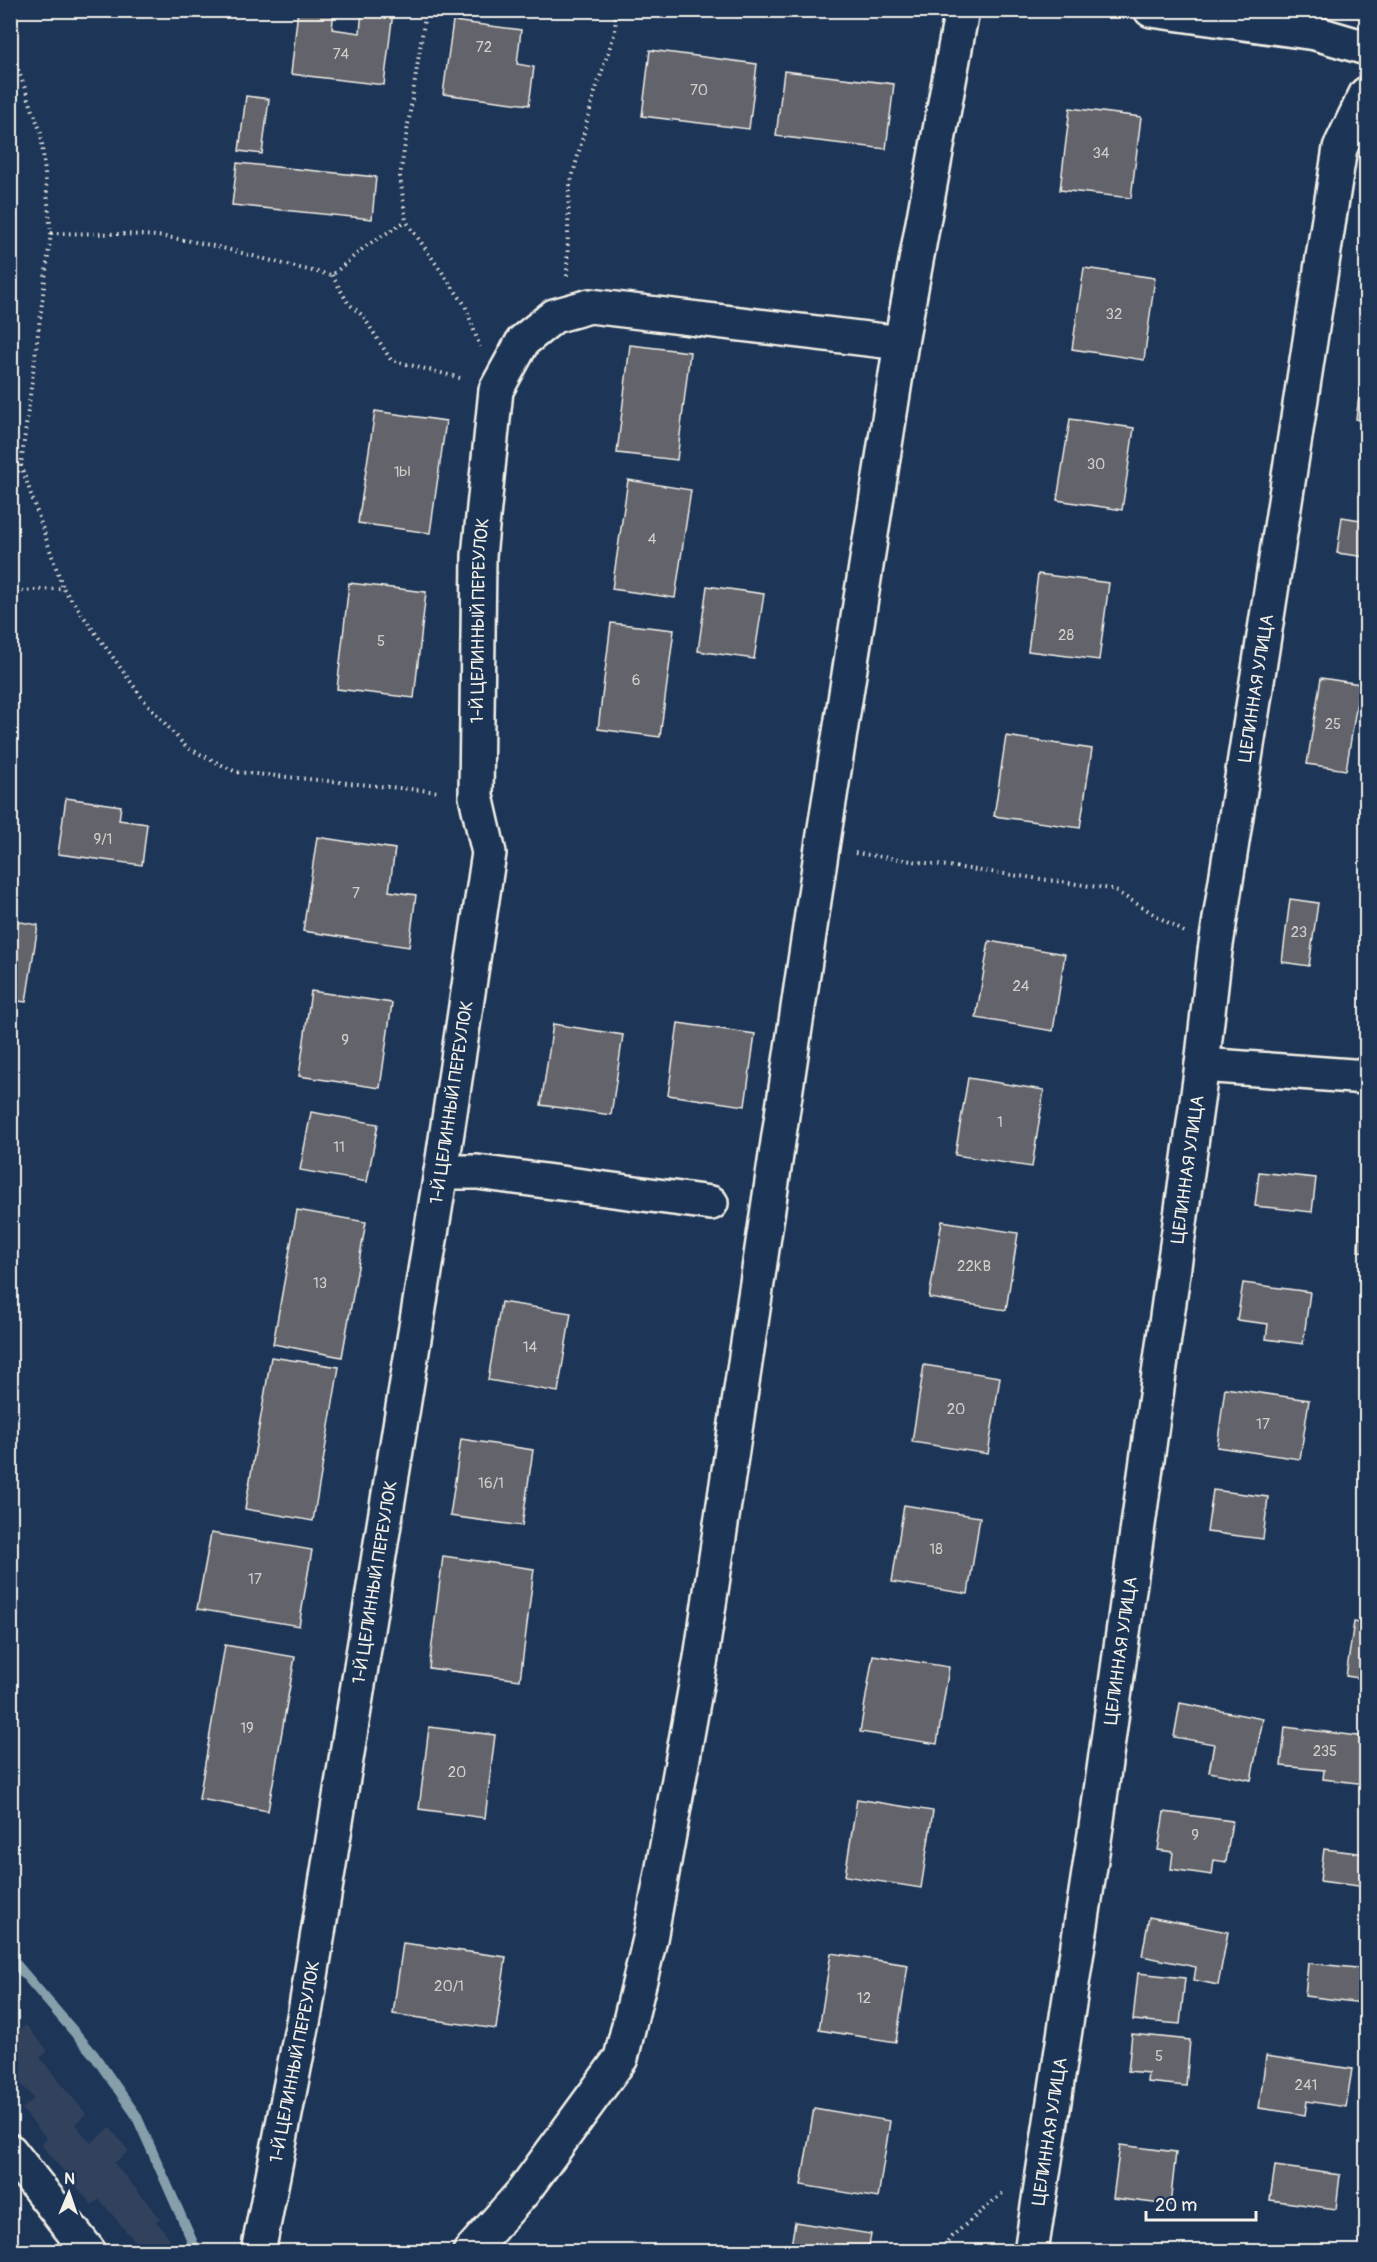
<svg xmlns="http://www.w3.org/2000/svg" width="1377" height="2262" font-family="Pangolin,sans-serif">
	<rect width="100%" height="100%" fill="#1d3557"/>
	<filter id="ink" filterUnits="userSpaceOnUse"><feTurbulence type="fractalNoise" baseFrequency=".0167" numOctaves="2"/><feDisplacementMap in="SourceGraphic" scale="12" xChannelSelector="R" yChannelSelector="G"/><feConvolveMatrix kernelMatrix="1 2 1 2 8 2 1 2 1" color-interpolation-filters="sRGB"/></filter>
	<g filter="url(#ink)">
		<polygon fill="#32435d" points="26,2025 48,2051 40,2058 86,2114 75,2124 91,2143 110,2128 129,2151 114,2163 160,2218 156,2221 171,2240 157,2251 143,2251 99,2199 92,2205 41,2144 47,2139 22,2109 34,2099 11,2072 11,2037"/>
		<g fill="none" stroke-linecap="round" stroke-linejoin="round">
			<polyline stroke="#869fab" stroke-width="10" points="10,1957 94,2055 136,2115 197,2252"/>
		</g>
		<g fill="#63646c" stroke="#f4f1e8" stroke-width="1.5">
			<polygon points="298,10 334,10 332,29 360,33 362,10 393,12 384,85 291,74"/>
			<polygon points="453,21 521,30 517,64 534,67 529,105 443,94"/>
			<polygon points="650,50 757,64 749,129 642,116"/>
			<polygon points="784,71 894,84 886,149 776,136"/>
			<polygon points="246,96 269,99 262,154 239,151"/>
			<polygon points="1070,108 1141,117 1131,198 1060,190"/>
			<polygon points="237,163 376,177 372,219 232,205"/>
			<polygon points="1084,268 1155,278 1144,360 1072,349"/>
			<polygon points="630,345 690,352 677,460 617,453"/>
			<polygon points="1361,382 1366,383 1366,420 1356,419"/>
			<polygon points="375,411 446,421 430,533 358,523"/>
			<polygon points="1070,419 1134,428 1122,510 1057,500"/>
			<polygon points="628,480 691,490 675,598 612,589"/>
			<polygon points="1342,517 1366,521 1366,557 1337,553"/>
			<polygon points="1038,574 1109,583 1099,660 1028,651"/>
			<polygon points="349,583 426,592 414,698 337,689"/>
			<polygon points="707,586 764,594 754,659 698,651"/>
			<polygon points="611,623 674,630 660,737 598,729"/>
			<polygon points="1321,678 1360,684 1346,770 1307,764"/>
			<polygon points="1006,736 1092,749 1080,828 994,816"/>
			<polygon points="66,798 121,806 119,820 147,824 142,865 58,854"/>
			<polygon points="317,837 395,849 389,891 416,895 409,947 303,931"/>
			<polygon points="1290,899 1318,903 1309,966 1282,962"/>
			<polygon points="10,920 38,925 26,1002 10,1000"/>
			<polygon points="989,941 1065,954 1053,1031 976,1018"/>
			<polygon points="311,991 392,1003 380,1088 299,1076"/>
			<polygon points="678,1023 755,1034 745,1106 668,1095"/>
			<polygon points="553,1024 623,1035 611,1115 541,1105"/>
			<polygon points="968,1078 1044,1090 1032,1167 955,1155"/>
			<polygon points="311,1112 378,1124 367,1182 300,1170"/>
			<polygon points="1259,1172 1316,1178 1312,1212 1255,1206"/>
			<polygon points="1362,1183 1366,1183 1366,1252 1358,1251"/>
			<polygon points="297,1210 366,1222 342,1357 273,1344"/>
			<polygon points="942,1221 1018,1233 1006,1310 929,1298"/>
			<polygon points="1243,1283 1310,1292 1303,1344 1266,1339 1268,1324 1237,1320"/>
			<polygon points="501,1302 571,1313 558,1392 488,1380"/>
			<polygon points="271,1357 339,1367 313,1521 245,1509"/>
			<polygon points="924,1365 1000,1377 988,1454 912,1442"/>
			<polygon points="1225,1388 1309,1400 1300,1459 1217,1447"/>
			<polygon points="461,1439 533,1450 522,1526 450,1516"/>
			<polygon points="1213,1490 1268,1497 1263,1539 1207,1532"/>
			<polygon points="904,1505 980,1517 968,1594 892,1582"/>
			<polygon points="211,1533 312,1550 299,1626 197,1609"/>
			<polygon points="443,1556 534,1569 520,1680 429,1668"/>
			<polygon points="1354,1622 1366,1624 1366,1679 1346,1676"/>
			<polygon points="225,1645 295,1657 268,1811 199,1799"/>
			<polygon points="873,1655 949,1667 937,1744 860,1732"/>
			<polygon points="1180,1703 1263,1719 1251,1780 1209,1772 1214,1744 1174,1737"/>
			<polygon points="429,1727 495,1735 485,1818 419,1809"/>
			<polygon points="1285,1727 1366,1737 1366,1784 1323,1779 1324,1770 1281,1766"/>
			<polygon points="857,1799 933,1811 921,1888 845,1876"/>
			<polygon points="1164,1812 1232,1821 1226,1862 1214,1860 1212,1875 1171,1869 1173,1852 1158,1850"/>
			<polygon points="1324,1849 1366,1854 1366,1887 1320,1881"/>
			<polygon points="1149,1917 1228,1932 1218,1985 1194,1980 1196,1967 1142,1956"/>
			<polygon points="403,1943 506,1957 496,2029 393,2014"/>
			<polygon points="831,1953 908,1965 896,2042 819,2030"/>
			<polygon points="1308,1963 1366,1969 1362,2003 1305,1996"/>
			<polygon points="1138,1973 1185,1978 1180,2024 1133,2020"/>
			<polygon points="1132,2034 1190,2040 1186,2086 1147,2082 1148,2073 1128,2071"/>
			<polygon points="1266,2056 1352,2069 1346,2107 1307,2101 1305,2115 1259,2108"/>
			<polygon points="814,2108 890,2121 878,2198 801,2185"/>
			<polygon points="1120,2145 1176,2152 1170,2205 1113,2198"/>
			<polygon points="1275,2166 1340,2175 1336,2209 1270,2200"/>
			<polygon points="795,2222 871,2234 868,2252 790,2252"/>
		</g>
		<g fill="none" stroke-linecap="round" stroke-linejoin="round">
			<g stroke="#f4f1e8" stroke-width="38">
				<g id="minor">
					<polyline points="1151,10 1315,33 1366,48"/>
					<polyline points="1202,1065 1366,1077"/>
					<polyline points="441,1172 477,1172 711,1203"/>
					<polyline points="10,2151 89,2252"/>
					<path id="s1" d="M258,2252L306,2007L441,1172L489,853L476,796L479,556L496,390L523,341L554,316L590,306L901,343"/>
					<polyline points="470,2252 523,2192 621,2058 650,1939 701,1658 822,847 901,343 962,10"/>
					<path id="s2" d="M1031,2252L1096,1827L1202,1065L1215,951L1340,148L1366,94"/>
				</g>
			</g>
			<g stroke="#f4f1e8" stroke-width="4" stroke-dasharray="1.5 4.5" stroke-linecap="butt">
				<polyline points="426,10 400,176 406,221 465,305 480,347"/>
				<polyline points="10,47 41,133 51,233 21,465 10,489"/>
				<path d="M51,233C86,234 122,233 156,236C216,242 273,264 332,275L366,246L406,221"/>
				<polyline points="332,275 348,303 363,316 391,360 464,379"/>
				<polyline points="567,276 569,189 594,95 615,32 616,10"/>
				<polyline points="21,465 63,588"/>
				<polyline points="10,592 63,588 143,699 186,747 236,772 440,792"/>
				<polyline points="855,853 1112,889 1184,932"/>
				<polyline points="941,2252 951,2237 1004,2192"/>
			</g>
			<use href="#minor" stroke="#1d3557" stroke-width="33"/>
		</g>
	</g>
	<g text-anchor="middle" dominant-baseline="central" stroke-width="6" stroke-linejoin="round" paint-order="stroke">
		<g font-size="15" fill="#d0cec9">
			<text x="484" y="47">72</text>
			<text x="341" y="54">74</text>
			<text x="699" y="90">70</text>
			<text x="1101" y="153">34</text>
			<text x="1114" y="314">32</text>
			<text x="1096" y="464">30</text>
			<text x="402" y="472">1Ы</text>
			<text x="652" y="539">4</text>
			<text x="1066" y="635">28</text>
			<text x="381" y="641">5</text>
			<text x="636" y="680">6</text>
			<text x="1333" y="724">25</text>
			<text x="103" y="839">9/1</text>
			<text x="356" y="893">7</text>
			<text x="1299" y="932">23</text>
			<text x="1021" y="986">24</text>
			<text x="345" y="1040">9</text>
			<text x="1000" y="1122">1</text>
			<text x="339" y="1147">11</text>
			<text x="974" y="1266">22КВ</text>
			<text x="320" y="1283">13</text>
			<text x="530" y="1347">14</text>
			<text x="956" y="1409">20</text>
			<text x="1263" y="1424">17</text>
			<text x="491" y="1483">16/1</text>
			<text x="936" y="1549">18</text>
			<text x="255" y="1579">17</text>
			<text x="247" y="1728">19</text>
			<text x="1325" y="1751">235</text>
			<text x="457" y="1772">20</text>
			<text x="1195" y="1835">9</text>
			<text x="449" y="1986">20/1</text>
			<text x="864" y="1998">12</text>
			<text x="1159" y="2056">5</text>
			<text x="1306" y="2085">241</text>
		</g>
		<g font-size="18" fill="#f4f1e8" stroke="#1d3557">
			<text stroke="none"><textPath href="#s1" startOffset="1652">1-Й ЦЕЛИННЫЙ ПЕРЕУЛОК</textPath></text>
			<text stroke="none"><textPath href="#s2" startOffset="1580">ЦЕЛИННАЯ УЛИЦА</textPath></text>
			<text stroke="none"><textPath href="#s1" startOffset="1166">1-Й ЦЕЛИННЫЙ ПЕРЕУЛОК</textPath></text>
			<text stroke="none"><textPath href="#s2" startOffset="1094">ЦЕЛИННАЯ УЛИЦА</textPath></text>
			<text stroke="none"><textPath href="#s1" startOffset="680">1-Й ЦЕЛИННЫЙ ПЕРЕУЛОК</textPath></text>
			<text stroke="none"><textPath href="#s2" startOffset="608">ЦЕЛИННАЯ УЛИЦА</textPath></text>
			<text stroke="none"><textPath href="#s1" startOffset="194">1-Й ЦЕЛИННЫЙ ПЕРЕУЛОК</textPath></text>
			<text stroke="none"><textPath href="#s2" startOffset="122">ЦЕЛИННАЯ УЛИЦА</textPath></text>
		</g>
	</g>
	<rect width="1377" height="2262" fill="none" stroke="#1d3557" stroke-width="36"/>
	<rect x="18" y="18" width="1341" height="2226" fill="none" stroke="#f4f1e8" stroke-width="2" filter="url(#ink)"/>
	<g transform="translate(69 2193) rotate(2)" stroke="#1d3557" stroke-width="4.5" paint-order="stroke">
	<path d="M0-4.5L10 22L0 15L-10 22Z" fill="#f4f1e8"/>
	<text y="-9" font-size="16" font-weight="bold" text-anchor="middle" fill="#f4f1e8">N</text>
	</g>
	<path d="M1146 2211v9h110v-9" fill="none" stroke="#f4f1e8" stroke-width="3"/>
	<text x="1155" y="2211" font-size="18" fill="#f4f1e8" stroke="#1d3557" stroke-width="4.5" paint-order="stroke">20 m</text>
</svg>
